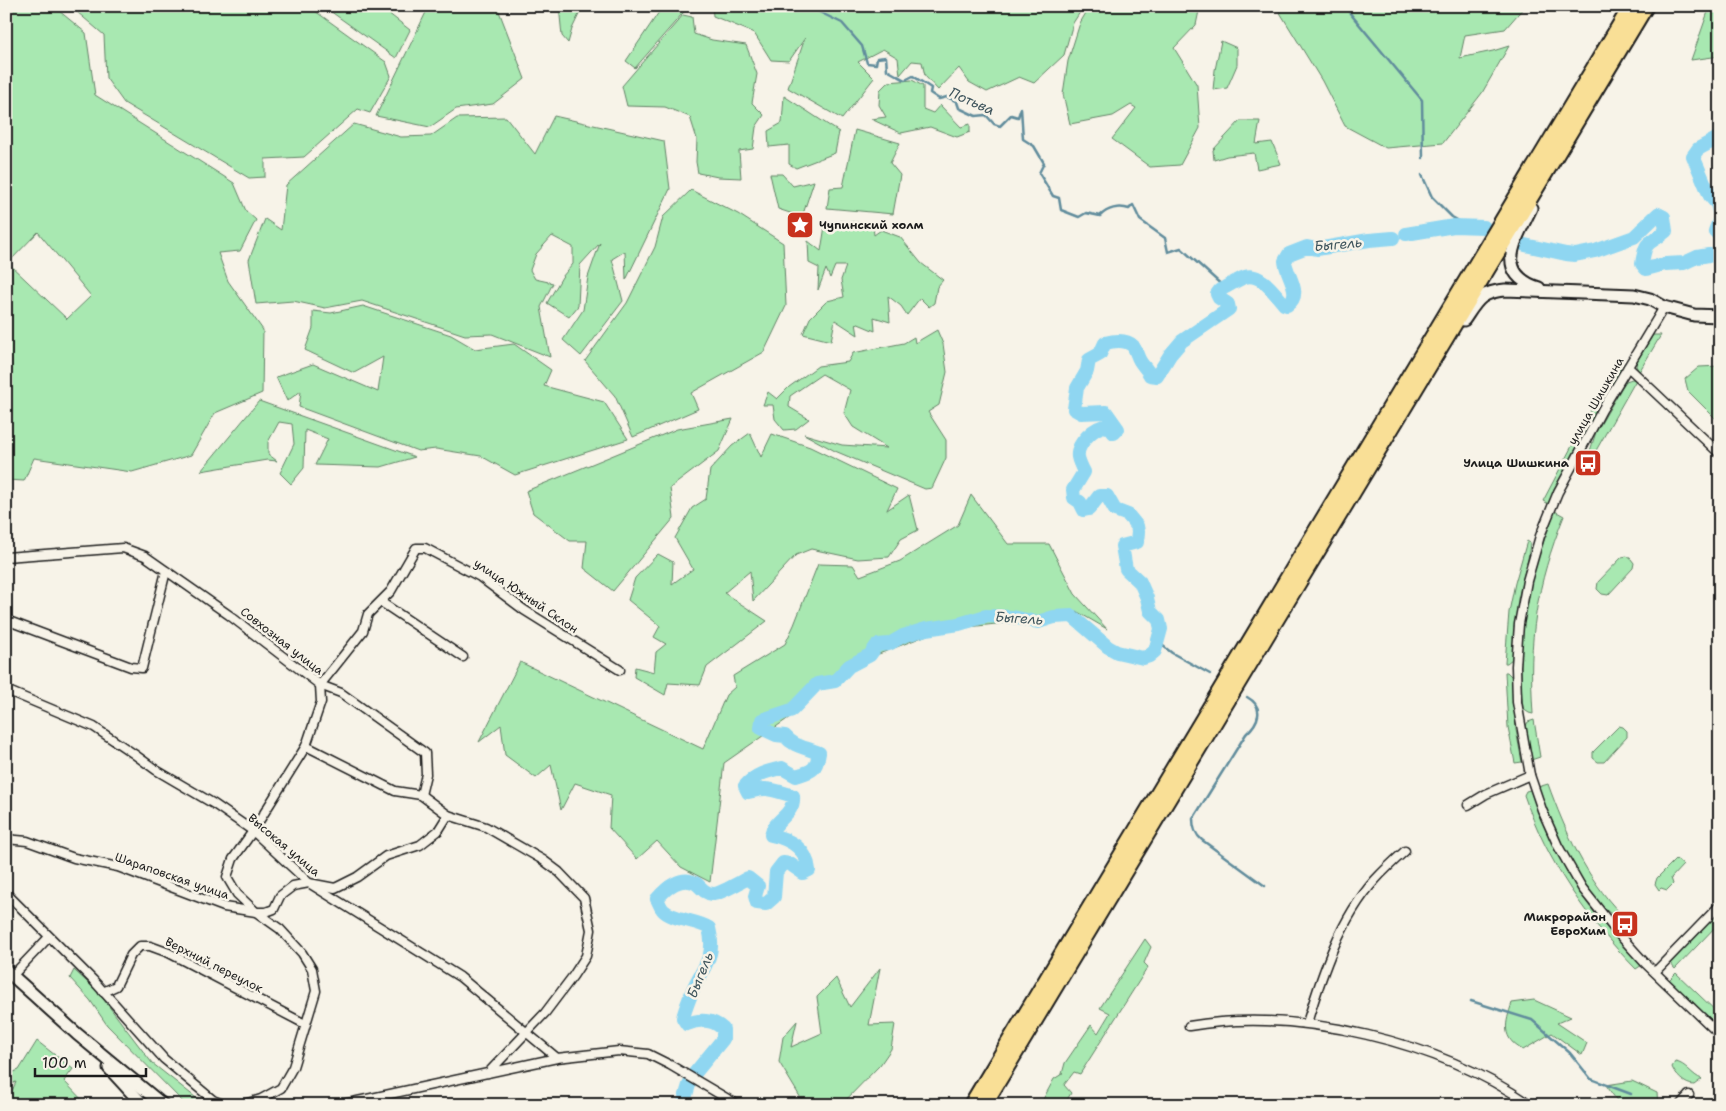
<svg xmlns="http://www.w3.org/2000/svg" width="1726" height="1111" font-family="'Shantell Sans',sans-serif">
	<rect width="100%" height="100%" fill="#f7f3e8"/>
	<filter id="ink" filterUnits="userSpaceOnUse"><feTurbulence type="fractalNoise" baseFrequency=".02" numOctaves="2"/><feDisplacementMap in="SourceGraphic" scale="10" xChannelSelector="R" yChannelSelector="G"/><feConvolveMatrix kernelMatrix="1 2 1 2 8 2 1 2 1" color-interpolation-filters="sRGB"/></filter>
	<g filter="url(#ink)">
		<g fill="#a8e8b1" stroke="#628266" fill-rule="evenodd">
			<path d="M6,6H53L86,33L95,95L234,183L246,211L256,220L240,251L218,253L228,281L263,330L262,393L215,413L191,455L132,472L34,458L24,481L6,480ZM38,232L91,296L67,319L8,263Z"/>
			<polygon points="70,6 308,6 386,62 391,76 370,113 358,109 304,157 265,159 265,177 249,178 124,103 106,78 104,35"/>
			<polygon points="323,6 379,6 410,30 396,58"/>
			<polygon points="429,6 497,6 525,79 493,104 456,109 430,127 376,116"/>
			<polygon points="559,6 583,6 572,29 568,43 562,36"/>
			<polygon points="663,6 689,6 635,68 626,61"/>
			<polygon points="712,6 1084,6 1073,23 1064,55 1034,83 1019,77 987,92 969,82 959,68 938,90 925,76 922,62 912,61 900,75 898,58 883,49 858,62 874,78 842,119 788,88 805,38 789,61 771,60 754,33 713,16"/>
			<polygon points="1090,6 1200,6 1196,25 1174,48 1197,85 1200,128 1180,165 1150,167 1112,139 1136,108 1131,105 1113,116 1070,124 1063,94 1068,61 1080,23"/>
			<polygon points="1276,6 1525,6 1505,29 1465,35 1460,58 1493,51 1509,46 1482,93 1443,143 1386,148 1345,126 1322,81"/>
			<polygon points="1710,6 1720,6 1720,56 1691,60"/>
			<polygon points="683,15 692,17 694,34 712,40 746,45 757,74 752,103 764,115 756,127 753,149 739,151 741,178 718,177 698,173 696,162 697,139 690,117 665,107 627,106 622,86"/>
			<polygon points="1221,41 1237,48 1237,65 1227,88 1213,90 1215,70"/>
			<polygon points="912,80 923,86 923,109 933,113 940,105 961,127 970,124 970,132 957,137 930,127 901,133 871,119 886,117 879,105 880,90 888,82"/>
			<polygon points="784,96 839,132 835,153 796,168 789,164 789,145 769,147 768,131 782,123"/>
			<polygon points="554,116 664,141 670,189 626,280 625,251 612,259 623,301 581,356 563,340 583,310 588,277 600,243 580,265 578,306 569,317 547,303 562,277 573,264 573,247 552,236 536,254 530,270 535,279 553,283 541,307 550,357 492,334 465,335 362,301 325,308 293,301 256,304 249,260 265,219 281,230 286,185 354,124 401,137 431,136 457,118 506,117 535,154"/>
			<polygon points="1240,121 1260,121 1256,144 1272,142 1281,164 1257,169 1254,153 1227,156 1214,160 1213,150"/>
			<polygon points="855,130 900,143 890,163 900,175 893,214 827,208 830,188 843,187"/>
			<polygon points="770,174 782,174 793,186 814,181 802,217 778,209"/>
			<polygon points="691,190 738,214 783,243 786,306 764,352 691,393 698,409 633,437 615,396 585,361 627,303 655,247 663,217"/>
			<polygon points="840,221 867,223 873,226 874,235 881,230 900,237 921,263 943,280 937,287 934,303 929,307 920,298 907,315 901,306 888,296 890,322 874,317 875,331 856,323 858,335 835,320 831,341 803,334 810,318 827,301 844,297 841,280 846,266 835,266 830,278 826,269 818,290 819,268 809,263 808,241 821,251 825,226"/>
			<polygon points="363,306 451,335 475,349 514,344 551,370 544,386 604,402 628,439 515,475 481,456 436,449 418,451 299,407 301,391 287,401 276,377 313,364 378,392 383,357 354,373 305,350 313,328 313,311 331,313"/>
			<polygon points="937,330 943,344 947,372 939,405 928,412 946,440 946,458 932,488 925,489 835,451 804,434 842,445 887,448 853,427 844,413 850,390 822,374 790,396 789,407 809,419 796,429 784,430 775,419 773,405 763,405 768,392 777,399 789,387 818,366 848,362 853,353 904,343 914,337 915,343"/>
			<polygon points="1653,335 1661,335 1639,372 1636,366 1637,361"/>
			<polygon points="1617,365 1620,367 1620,372 1602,403 1597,404 1595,403"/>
			<polygon points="1720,366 1720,423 1688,391 1685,379 1699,367"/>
			<polygon points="1632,379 1636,380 1594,454 1590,451 1596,432 1622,387 1626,381"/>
			<polygon points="259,401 415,457 381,467 315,465 328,439 305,430 304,468 291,484 280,473 294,444 292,424 279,422 268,442 268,454 277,461 267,460 201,471"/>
			<polygon points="1592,408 1596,412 1596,415 1573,456 1549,504 1543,501"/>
			<polygon points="733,419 719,451 670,488 674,518 613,591 584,568 587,541 570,541 533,513 526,491 677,429"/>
			<polygon points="750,433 761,457 772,434 810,447 897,489 887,510 909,495 918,530 901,539 889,557 858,559 811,549 796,555 753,601 750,571 724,593 767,621 707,667 700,685 668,683 665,695 634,677 635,667 654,672 656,652 666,644 654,637 660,626 628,600 635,578 658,554 673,562 672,584 693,569 675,538 692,508 706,499 710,470 732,446"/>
			<polygon points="971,495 1008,544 1049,544 1075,594 1107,629 1076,611 1043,619 940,630 861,661 813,691 793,715 724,763 710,882 681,867 657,841 637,859 609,828 611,795 575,783 561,810 551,765 536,778 505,755 501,725 479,742 520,662 703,749 726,695 735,687 733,676 785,644 794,625 818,564 853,565 860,576 900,561 958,525"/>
			<path d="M1555,511L1564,516C1536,586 1528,638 1533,714L1529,713L1523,709C1519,668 1520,625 1530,585C1536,560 1546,536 1555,511Z"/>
			<polygon points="1527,541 1530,543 1528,559 1518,599 1512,659 1507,663 1505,663 1509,612 1515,583"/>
			<polygon points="1627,556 1631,559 1634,563 1633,568 1608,595 1602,594 1597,589 1598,582 1622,557"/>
			<polygon points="1505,672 1507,672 1512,677 1516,730 1522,762 1515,763 1508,727"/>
			<polygon points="1534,720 1540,757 1531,760 1524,729 1528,722"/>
			<polygon points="1619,726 1623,727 1627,731 1627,737 1604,762 1598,762 1593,758 1593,752"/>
			<path d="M1548,784C1565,831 1586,878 1621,914L1617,919L1599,904L1574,867L1552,824L1538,787Z"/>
			<path d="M1530,790C1547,835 1567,878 1597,916C1611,934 1627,949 1642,965L1636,969C1586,918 1547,862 1524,795L1526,791Z"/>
			<polygon points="1676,859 1683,865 1671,878 1673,884 1667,890 1661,888 1659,890 1655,884 1657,878"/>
			<polygon points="1720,911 1720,922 1675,969 1670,963"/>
			<polygon points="1145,939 1151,947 1144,963 1148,967 1080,1074 1074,1072 1064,1085 1071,1093 1064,1105 1040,1105 1054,1079 1062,1074 1065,1063 1091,1025 1098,1033 1110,1013 1100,1008"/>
			<polygon points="880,968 869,1025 895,1024 891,1049 880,1065 841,1105 805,1105 779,1062 783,1037 797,1021 791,1047 822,1033 817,997 836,978 850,1007"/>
			<polygon points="74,970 98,992 152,1063 205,1105 186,1105 107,1025 90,1000 70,978"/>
			<polygon points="1676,973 1720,1015 1720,1028 1669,980"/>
			<path d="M1534,1000L1571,1017L1557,1023L1587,1043L1582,1055L1552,1033L1523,1050C1501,1038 1505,1024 1512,1003Z"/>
			<polygon points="37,1041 73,1069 64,1081 87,1105 15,1105 10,1095 16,1082 6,1086 6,1075 19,1070"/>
			<path d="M1675,1062C1686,1063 1692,1076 1702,1079L1694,1085C1685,1085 1675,1075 1672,1067Z"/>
			<polygon points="1632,1081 1657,1093 1658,1105 1620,1105 1606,1085"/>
		</g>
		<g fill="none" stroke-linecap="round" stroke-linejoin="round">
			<g stroke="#618c9c" stroke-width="2.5">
				<path d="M807,6L842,23L862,46L867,63L876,64L877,58L886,57L887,70L905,80L913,76L931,88L930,93L939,99L947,97L957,102L959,108L976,116L986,115L994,124L1000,126L1011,115L1018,117L1021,108L1023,139L1034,146L1044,163L1039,173L1053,196L1059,198L1061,210L1079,217L1086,213L1100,216C1107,209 1119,205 1129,209L1133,205L1140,220L1165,238L1168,252L1181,248L1225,288"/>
				<polyline points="1344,6 1422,100 1423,158"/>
				<polyline points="1422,175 1432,197 1452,217 1470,227"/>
				<polyline points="1717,204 1720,204"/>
				<polyline points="1158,642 1172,653 1210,674"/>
				<path d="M1247,697C1265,707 1259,722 1246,734L1193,819C1193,828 1195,834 1202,840L1265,886"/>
				<polyline points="1471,1001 1532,1020 1570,1053 1591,1079 1631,1094"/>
			</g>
			<g stroke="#8fd6f1" stroke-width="14">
				<polyline points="1720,137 1698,149 1693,156 1710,196 1717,204 1720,216"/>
				<polyline points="1720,218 1715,231 1720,236"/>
				<polyline points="1406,234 1454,226 1484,227"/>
				<path d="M1525,245L1566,254L1575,255L1595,251L1634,237L1658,214L1664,217L1666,231C1649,246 1646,237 1642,264L1646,269L1665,264L1684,263L1697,257L1709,255L1720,257"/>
				<path d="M695,1073L723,1039V1029C713,1019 699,1019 687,1024L683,1018C685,1009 693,989 697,981C708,961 715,952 709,928C697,920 672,920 663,910C660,907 659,902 657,899C666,888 682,874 697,884C702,889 705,893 713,894C720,894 740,882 748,878L758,886L755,896L757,903L766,904L774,897L776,872L783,863L790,864L803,873L809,870C807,849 790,839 771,835C774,819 795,815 793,796C790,795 768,788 765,789C760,789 754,791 748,792L745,786C755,774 768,771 782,768L796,776C812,771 816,771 819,753C805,747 794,747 785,736L776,735L761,728L762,720L792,710L817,684L835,681L849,666L870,655L877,645L889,644L903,636L926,629L959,624L986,616L1012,617L1038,622L1054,617L1072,616L1108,647L1117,652L1143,658L1149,656L1155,651L1161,629L1159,620L1150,611L1147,598L1140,582L1126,569L1122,546L1137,542L1138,532L1137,526L1128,515L1115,510L1107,496H1099L1089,509L1084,510L1080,502L1074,498L1073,490L1084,472C1082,468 1079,462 1078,457C1076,444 1095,425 1108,426L1114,433L1118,429L1106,412L1081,413L1074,409L1077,388L1087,371L1089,360L1100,354L1105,343C1113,341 1126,339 1133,346C1136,350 1137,356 1140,361C1143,366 1147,369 1150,375L1157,376L1170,355L1182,341L1229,309L1228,304L1219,298L1217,294L1220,290C1228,286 1237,280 1245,277C1261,272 1275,294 1284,304L1287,305C1304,294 1286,275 1285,261L1289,254L1307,247L1317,249L1369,240L1393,238"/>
				<polyline points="683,1105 689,1085"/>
			</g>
			<g stroke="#1c1c1c" stroke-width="11">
				<g id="street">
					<polyline points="1664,307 1602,410 1576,459 1558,492 1540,536 1527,581 1519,624 1516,666 1517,702 1530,775 1542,810 1558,846 1582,888 1616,931 1645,963 1720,1035"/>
					<polyline points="1628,367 1720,454"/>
					<polyline points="6,557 123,548 145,556 229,615 320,685 341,693 425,753 426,774 421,795"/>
					<polyline points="381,602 463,657"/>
					<polyline points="6,620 131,667 142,668 166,571"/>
					<polyline points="6,690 94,727 134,754 156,770 214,804 253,831 309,883 460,977 557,1058"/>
					<polyline points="306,746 395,791 421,795 448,815 486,827 543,860 559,872 584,898 591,930 586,956 573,976 545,1013 488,1073"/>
					<polyline points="1468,805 1486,794 1530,775"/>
					<polyline points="448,815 438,831 420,845 386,856 357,877 335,888 309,883 293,886 280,896 274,909 266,912 256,912 237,894 227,877 233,859 253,831 306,746 321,702 320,685 363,631 368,614 391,591 416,548 425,548 480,577 524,610 620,670"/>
					<polyline points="6,839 27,841 74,858 118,867 224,907 256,912 280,929 302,953 312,969 316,991 293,1067 281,1088 261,1099 241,1105"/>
					<polyline points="6,893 93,980 164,1059 213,1100 225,1105"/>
					<polyline points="1655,972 1720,905"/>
					<polyline points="12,976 49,937"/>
					<polyline points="103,992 116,986 131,955 140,946 150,946 169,953 305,1024"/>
					<path d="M1307,1023C1322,974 1340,919 1375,880C1384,870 1395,860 1405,851"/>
					<path d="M1189,1026C1298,1007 1440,1042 1531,1105"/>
					<polyline points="339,1105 557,1058 619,1051 648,1054 670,1065 738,1105"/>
					<polyline points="1680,1105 1689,1095"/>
				</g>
			</g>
			<g stroke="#1c1c1c" stroke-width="15">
				<g id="secondary">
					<path d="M1531,208C1517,238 1492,273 1539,288"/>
					<path d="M1464,320C1477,301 1480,292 1505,290L1634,295L1650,299L1664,307L1694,315L1720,316"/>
					<polyline points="6,970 77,1034 163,1105"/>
					<polyline points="109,1068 143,1105"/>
				</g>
			</g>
			<g stroke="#1c1c1c" stroke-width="18">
				<g id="highway">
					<polyline points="971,1105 1631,6"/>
					<polyline points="984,1105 1646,6"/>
				</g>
			</g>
			<use href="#street" stroke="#f7f3e8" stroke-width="8"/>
			<use href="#secondary" stroke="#f7f3e8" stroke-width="11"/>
			<use href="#highway" stroke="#f9df96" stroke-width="14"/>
		</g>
	</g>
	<defs>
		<g id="sight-square" transform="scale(1.4375)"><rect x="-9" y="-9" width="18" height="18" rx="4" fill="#c8321e" stroke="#f7f3e8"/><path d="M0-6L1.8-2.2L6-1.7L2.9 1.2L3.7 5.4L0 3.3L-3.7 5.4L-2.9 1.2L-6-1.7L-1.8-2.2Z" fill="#fff"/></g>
		<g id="bus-square" transform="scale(1.4375)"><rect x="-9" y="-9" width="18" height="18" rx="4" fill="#c8321e" stroke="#f7f3e8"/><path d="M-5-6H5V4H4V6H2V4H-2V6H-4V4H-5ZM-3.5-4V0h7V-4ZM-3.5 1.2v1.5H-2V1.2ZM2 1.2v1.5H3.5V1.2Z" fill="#fff"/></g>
	</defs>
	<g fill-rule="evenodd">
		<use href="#sight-square" x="800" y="225"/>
		<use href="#bus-square" x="1588" y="463"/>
		<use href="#bus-square" x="1625" y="924"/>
	</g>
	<g text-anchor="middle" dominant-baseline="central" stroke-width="5" stroke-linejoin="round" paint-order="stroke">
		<g font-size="12" font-weight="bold" fill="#1c1c1c" stroke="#f7f3e8" text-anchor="end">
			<text x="819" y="225" text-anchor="start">Чупинский холм</text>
			<text x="1569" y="463">Улица Шишкина</text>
			<text x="1606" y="917">Микрорайон<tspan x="1606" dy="14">ЕвроХим</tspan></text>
		</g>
		<g font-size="12" fill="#1c1c1c" stroke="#f7f3e8">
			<text transform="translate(1596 401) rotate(-60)">улица Шишкина</text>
			<text transform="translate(526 596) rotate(34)">улица Южный Склон</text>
			<text transform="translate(282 641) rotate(38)">Совхозная улица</text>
			<text transform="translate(284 845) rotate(40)">Высокая улица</text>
			<text transform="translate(172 876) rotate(19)">Шараповская улица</text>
			<text transform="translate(214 965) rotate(27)">Верхний переулок</text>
		</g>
		<g font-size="14" font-style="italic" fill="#3e545c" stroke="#f7f3e8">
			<text transform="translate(972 101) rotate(24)">Потьва</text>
			<text transform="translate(1338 244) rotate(-5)">Быгель</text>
			<text transform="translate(1019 618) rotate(4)">Быгель</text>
			<text transform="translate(700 975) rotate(-68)">Быгель</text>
		</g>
	</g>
	<rect width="1726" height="1111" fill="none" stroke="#f7f3e8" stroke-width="25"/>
	<rect x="12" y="12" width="1701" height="1086" fill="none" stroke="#1c1c1c" stroke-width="2" filter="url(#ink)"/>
	<path d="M35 1068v8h111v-8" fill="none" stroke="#1c1c1c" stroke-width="2.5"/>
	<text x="42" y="1068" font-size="15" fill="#1c1c1c" stroke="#f7f3e8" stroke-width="4" paint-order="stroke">100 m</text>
</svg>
